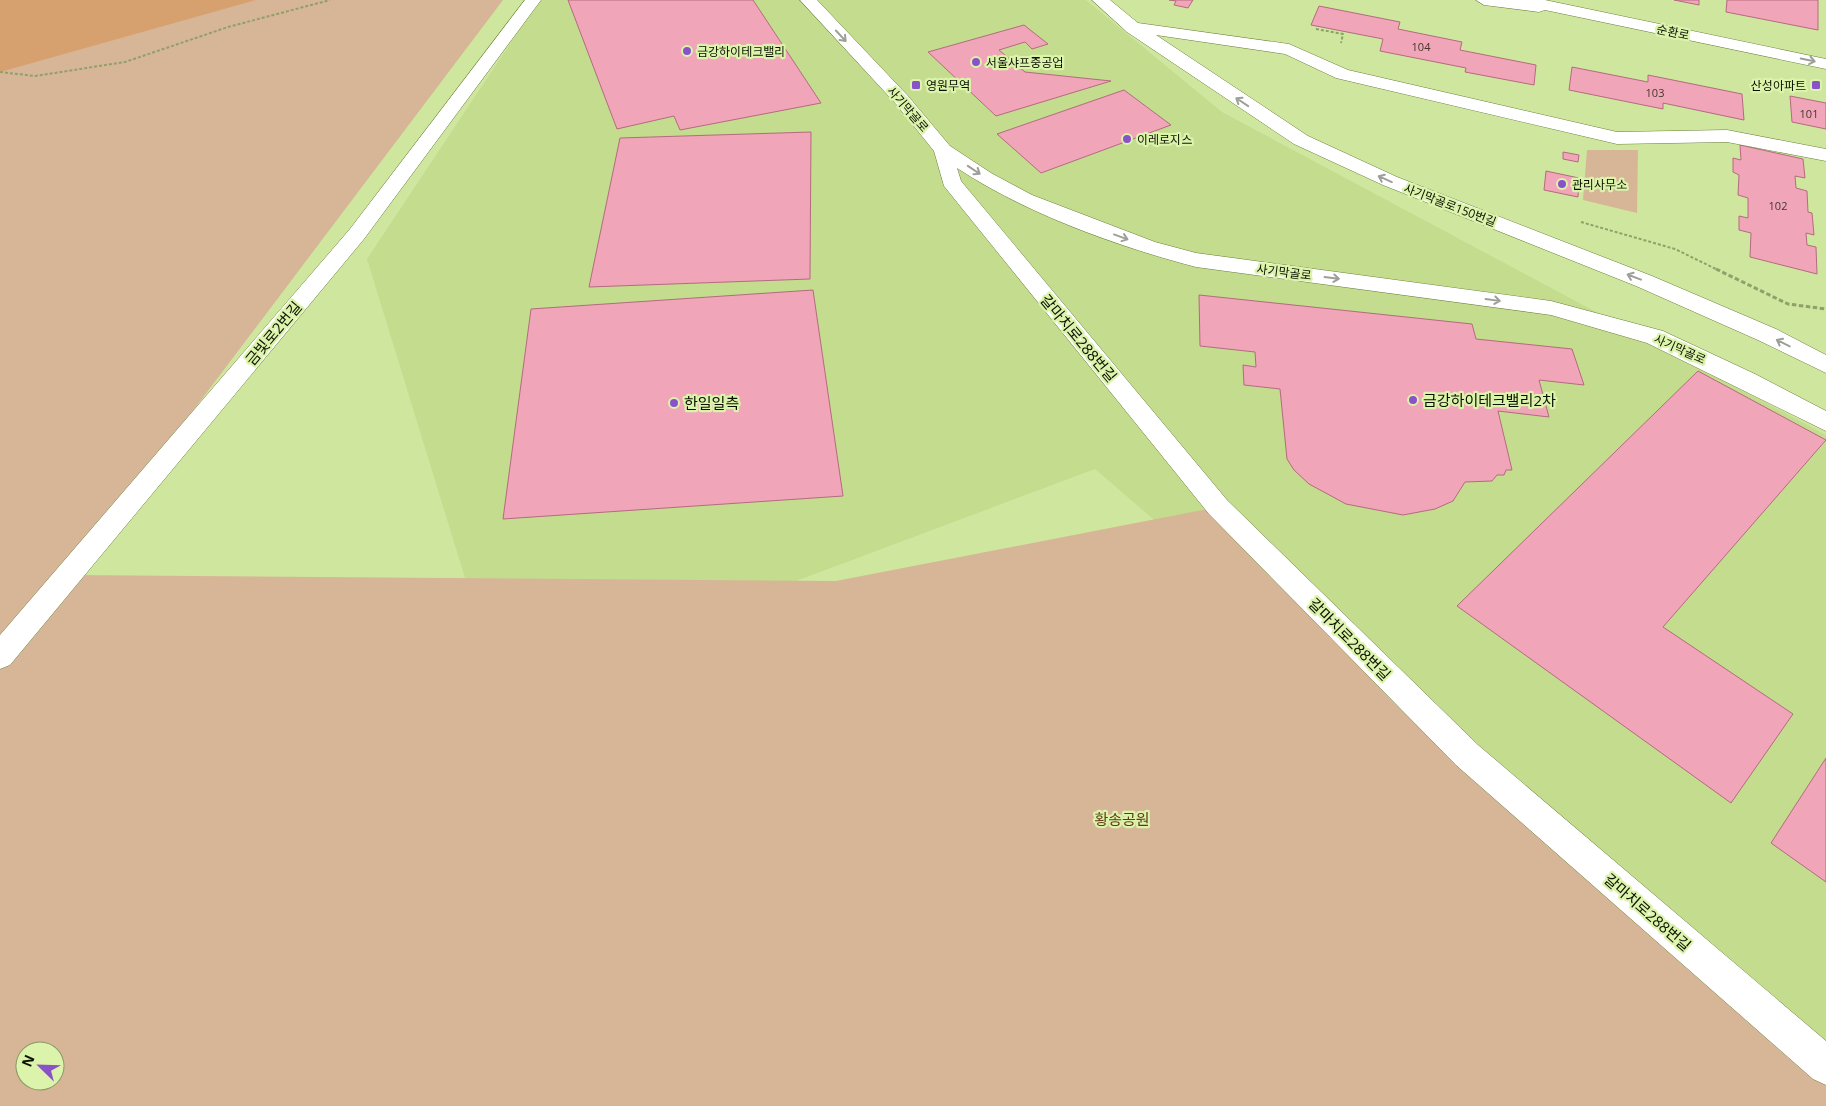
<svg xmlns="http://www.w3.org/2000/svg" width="1826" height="1106" font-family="'Open Sans','Noto Sans KR',sans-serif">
	<rect width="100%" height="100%" fill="#cfe69e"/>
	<polygon fill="#c3dc8e" points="539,0 1086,0 1222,112 1826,435 1826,1099 1095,469 500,692 367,259"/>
	<g fill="#d7b597" fill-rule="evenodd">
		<path d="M0,0H503L69,575L836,581L1218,507L1826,1066V1106H0ZM25,1051H55V1081H25Z"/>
		<polygon points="1587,150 1638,150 1637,213 1583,200"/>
	</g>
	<polygon fill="#d7a06f" points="0,0 256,0 0,72"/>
	<g fill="#f0a5b8" stroke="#b46b7f">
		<polygon points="568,0 753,0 821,103 680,130 674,116 617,129"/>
		<polygon points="1169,0 1193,0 1188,8 1174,5 1176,1"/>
		<polygon points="1674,0 1699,0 1699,5"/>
		<polygon points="1727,0 1818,0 1818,30 1726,12"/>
		<polygon points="1319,6 1400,22 1398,29 1462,42 1460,50 1536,65 1534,85 1465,72 1466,68 1380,51 1383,39 1311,25"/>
		<polygon points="1024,25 1048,44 1032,49 1025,42 999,50 1025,72 1111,81 996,116 928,52"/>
		<polygon points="1572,67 1648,82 1648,75 1742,94 1744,120 1663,103 1663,109 1569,90"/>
		<polygon points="1124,90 1171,125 1041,173 997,134"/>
		<polygon points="1790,96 1826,103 1826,129 1792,122"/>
		<polygon points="811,132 810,279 589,287 620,138"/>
		<polygon points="1740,145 1803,159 1805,178 1795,176 1796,188 1807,191 1808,212 1812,213 1814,235 1806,233 1807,245 1816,247 1817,274 1750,257 1751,233 1739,230 1739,216 1748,218 1748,198 1738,195 1739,175 1733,172 1733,158 1741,160"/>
		<polygon points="1563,152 1579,155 1578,162 1563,159"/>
		<polygon points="1546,171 1579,178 1578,197 1544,190"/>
		<polygon points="813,290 843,496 503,519 531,309"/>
		<polygon points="1199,295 1472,324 1476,339 1572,349 1584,385 1539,380 1549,417 1498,411 1512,470 1506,470 1504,475 1497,475 1492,481 1465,482 1453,501 1435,509 1403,515 1346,504 1309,484 1294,470 1287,459 1280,389 1244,385 1243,365 1256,367 1255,352 1200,346"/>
		<polygon points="1698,371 1826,440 1663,627 1793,714 1731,803 1457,606"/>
		<polygon points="1826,758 1826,882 1771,843"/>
	</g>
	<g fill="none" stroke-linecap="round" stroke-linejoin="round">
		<g stroke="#6c7f3b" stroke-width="1">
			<g id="minor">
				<polygon points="525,0 541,0 364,239 10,665 0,669 0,635 350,229"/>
				<path d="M800,0H817L908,96L950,146L991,173L1032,195L1155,242L1196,253L1551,301L1663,331L1755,374L1826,411V431L1647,343L1551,315L1196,267C1116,246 1027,214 957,168L961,181L1227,500L1478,745L1826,1041V1085L1813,1079L1456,765L1209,514L944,186L934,151L896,104Z"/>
				<polygon points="1092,0 1110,0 1138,23 1289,44 1348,70 1617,132 1727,130 1826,149 1826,161 1727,142 1617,144 1336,78 1285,54 1156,35 1308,136 1397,177 1652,276 1776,329 1826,355 1826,373 1760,341 1636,286 1383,185 1294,144 1127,32"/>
			</g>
		</g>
		<g stroke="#6c7f3b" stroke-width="1">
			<polygon id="major" points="1476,0 1545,0 1826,59 1826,69 1545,10 1539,12 1484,5"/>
		</g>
		<g stroke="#8fa06a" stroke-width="2" stroke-dasharray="3 2" stroke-linecap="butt">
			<polyline points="1316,29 1343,34 1341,43"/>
			<polyline points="0,72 35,76 125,62 228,27 330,0"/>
			<polyline points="1581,222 1675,249 1718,270"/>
		</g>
		<polyline stroke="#8fa06a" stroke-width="3" stroke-dasharray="4.5 2.5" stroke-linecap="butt" points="1716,269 1788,304 1826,309"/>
		<use href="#minor" fill="#fff" fill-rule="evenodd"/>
		<use href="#major" fill="#fff" fill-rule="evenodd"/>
	</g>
	<defs><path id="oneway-shaft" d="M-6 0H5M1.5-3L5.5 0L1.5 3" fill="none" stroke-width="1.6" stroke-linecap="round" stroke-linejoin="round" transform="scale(1.25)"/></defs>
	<g stroke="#9da099">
		<use href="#oneway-shaft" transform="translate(841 36) rotate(47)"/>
		<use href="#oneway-shaft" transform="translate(1808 60) rotate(12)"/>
		<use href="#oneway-shaft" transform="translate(1242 102) rotate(-146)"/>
		<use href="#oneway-shaft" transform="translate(974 170) rotate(34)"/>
		<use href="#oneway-shaft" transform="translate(1385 179) rotate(-156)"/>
		<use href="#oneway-shaft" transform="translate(1121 237) rotate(20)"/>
		<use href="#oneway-shaft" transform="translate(1634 277) rotate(-159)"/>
		<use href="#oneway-shaft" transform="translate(1332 278) rotate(7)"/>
		<use href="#oneway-shaft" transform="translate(1493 300) rotate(8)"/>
		<use href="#oneway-shaft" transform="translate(1783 343) rotate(-153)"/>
	</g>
	<g fill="#8a52c9" stroke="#dcf3ab" stroke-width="2">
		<circle cx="687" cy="51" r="5"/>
		<circle cx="976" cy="62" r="5"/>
		<rect x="911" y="80" width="10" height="10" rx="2.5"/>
		<rect x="1811" y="80" width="10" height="10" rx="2.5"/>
		<circle cx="1127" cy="139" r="5"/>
		<circle cx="1562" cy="184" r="5"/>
		<circle cx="1413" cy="400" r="5"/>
		<circle cx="674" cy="403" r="5"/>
	</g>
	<g text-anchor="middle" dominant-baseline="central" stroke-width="4.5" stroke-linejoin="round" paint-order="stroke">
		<g font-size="11" fill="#44362e">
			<text x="1421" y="46">104</text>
			<text x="1655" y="92">103</text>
			<text x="1809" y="113">101</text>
			<text x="1778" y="205">102</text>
		</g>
		<g font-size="12" fill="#0b1100" stroke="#dcf3ab">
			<text transform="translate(1673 32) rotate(12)">순환로</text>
			<text transform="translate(908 109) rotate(49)">사기막골로</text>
			<text transform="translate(1450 205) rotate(21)">사기막골로150번길</text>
			<text transform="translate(1284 272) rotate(7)">사기막골로</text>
			<text transform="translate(1680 349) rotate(24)">사기막골로</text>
		</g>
		<g font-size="12" fill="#0b1100" stroke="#dcf3ab" text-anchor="start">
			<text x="697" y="51">금강하이테크밸리</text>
			<text x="986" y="62">서울샤프중공업</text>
			<text x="926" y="85">영원무역</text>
			<text x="1806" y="85" text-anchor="end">산성아파트</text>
			<text x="1137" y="139">이레로지스</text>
			<text x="1572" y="184">관리사무소</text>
		</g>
		<g font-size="15" fill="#0b1100" stroke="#dcf3ab">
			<text transform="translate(273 333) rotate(-50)">금빛로2번길</text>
			<text transform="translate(1079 338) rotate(50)">갈마치로288번길</text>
			<text transform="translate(1350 639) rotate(45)">갈마치로288번길</text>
			<text transform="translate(1648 912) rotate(41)">갈마치로288번길</text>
		</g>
		<g font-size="15" fill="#0b1100" stroke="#dcf3ab" text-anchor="start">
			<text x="1423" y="400">금강하이테크밸리2차</text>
			<text x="684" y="403">한일일측</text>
		</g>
		<g font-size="15" fill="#603b16" stroke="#dcf3ab">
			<text x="1122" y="819">황송공원</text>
		</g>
	</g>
	<g transform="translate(40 1066) rotate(293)"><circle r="24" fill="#dcf3ab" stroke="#889967"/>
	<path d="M0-4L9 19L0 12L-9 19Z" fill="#8a52c9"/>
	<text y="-8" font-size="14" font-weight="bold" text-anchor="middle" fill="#0b1100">N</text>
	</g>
</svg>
